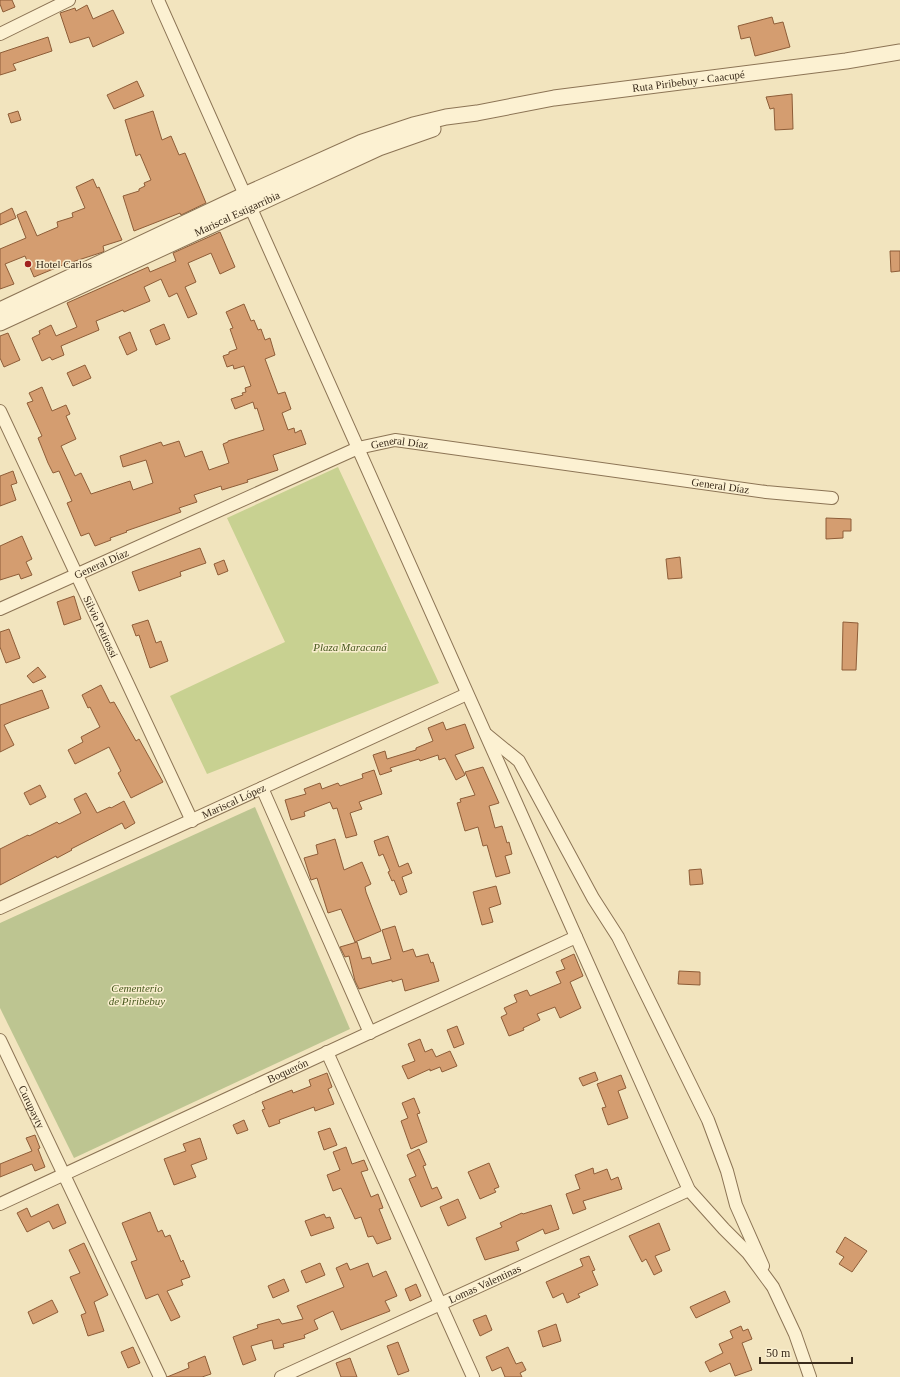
<svg xmlns="http://www.w3.org/2000/svg" width="900" height="1377" font-family="Georgia,serif">
	<rect width="100%" height="100%" fill="#f2e4be"/>
	<polygon fill="#c8d191" points="338,467 439,683 207,774 170,696 285,642 227,518"/>
	<polygon fill="#bdc591" points="255,807 350,1029 74,1158 0,1008 0,923"/>
	<g fill="#d49d70" stroke="#8e5d38">
		<polygon points="0,0 12,0 15,7 3,12 0,4"/>
		<polygon points="87,5 93,19 113,10 124,33 93,47 89,37 70,43 60,13 75,8 76,11"/>
		<polygon points="772,17 774,24 783,22 790,47 755,56 750,37 741,39 738,26"/>
		<polygon points="48,37 52,51 13,64 16,70 0,75 0,53"/>
		<polygon points="137,81 144,96 114,109 107,95"/>
		<polygon points="792,94 793,129 775,130 774,108 770,109 766,97"/>
		<polygon points="18,111 21,120 11,123 8,114"/>
		<polygon points="153,111 162,140 171,136 179,155 185,153 206,203 181,215 180,213 134,231 123,196 139,191 139,189 145,186 144,183 151,180 140,154 136,156 125,120"/>
		<polygon points="93,179 97,188 99,187 122,240 103,246 104,251 103,252 63,265 34,277 25,256 5,264 14,284 0,289 0,249 26,238 17,215 26,211 37,236 58,227 57,222 73,217 72,213 85,208 76,187"/>
		<polygon points="12,208 16,218 0,225 0,214"/>
		<polygon points="220,232 235,267 220,274 211,253 188,263 196,282 185,287 197,314 188,318 177,293 169,297 161,279 144,287 150,301 124,312 123,310 96,321 99,330 61,346 64,355 52,360 50,357 42,361 32,338 40,334 39,331 51,325 56,336 77,327 67,303 148,267 150,272 176,261 173,253"/>
		<polygon points="890,251 900,251 900,271 891,272"/>
		<polygon points="244,304 251,321 254,320 258,330 261,329 265,340 270,338 275,355 265,359 278,394 285,392 291,409 282,413 288,430 294,428 295,433 301,430 306,444 273,455 278,470 247,480 248,482 222,490 221,486 194,495 197,502 179,508 181,512 126,531 127,532 110,538 111,540 95,546 89,533 81,536 67,503 72,501 59,471 53,473 48,463 38,438 42,436 27,403 33,401 29,393 42,387 52,411 66,405 70,414 66,416 76,439 61,446 75,476 81,473 91,494 130,481 133,490 153,483 146,460 123,467 120,456 161,442 163,446 179,441 185,457 202,451 209,470 229,463 223,444 228,442 228,441 264,430 257,408 255,409 253,402 235,409 231,399 243,395 242,393 246,392 245,388 251,386 244,366 234,369 233,365 227,367 223,356 229,354 229,352 237,349 230,329 233,328 226,312"/>
		<polygon points="164,324 170,339 156,345 150,330"/>
		<polygon points="130,332 137,350 127,355 119,337"/>
		<polygon points="8,333 20,360 4,367 0,358 0,336"/>
		<polygon points="85,365 91,378 73,386 67,373"/>
		<polygon points="13,471 17,483 11,485 16,500 0,506 0,476"/>
		<polygon points="826,518 851,519 851,531 843,531 843,538 826,539"/>
		<polygon points="22,536 32,559 26,562 32,575 21,579 19,574 0,580 0,546"/>
		<polygon points="200,548 206,563 180,572 181,576 139,591 132,572"/>
		<polygon points="680,557 682,578 668,579 666,559"/>
		<polygon points="224,560 228,571 218,575 214,564"/>
		<polygon points="74,596 81,619 64,625 57,602"/>
		<polygon points="148,620 156,643 161,641 168,661 150,668 139,635 136,636 132,625"/>
		<polygon points="843,622 858,623 856,670 842,670"/>
		<polygon points="9,629 20,658 6,663 0,647 0,632"/>
		<polygon points="38,667 46,677 33,683 27,676"/>
		<polygon points="101,685 110,703 114,702 136,741 139,739 163,782 131,798 118,773 121,771 109,747 75,764 68,750 83,742 81,737 100,727 90,707 88,708 82,695"/>
		<polygon points="42,690 49,708 13,721 4,725 14,745 0,752 0,705"/>
		<polygon points="443,722 446,730 465,724 474,748 455,755 465,775 456,780 445,758 439,760 438,755 420,761 419,759 390,768 392,771 380,775 373,755 385,751 387,759 416,750 416,748 433,741 428,728"/>
		<polygon points="483,767 499,803 489,806 495,828 502,826 507,843 509,842 512,854 505,856 510,873 496,877 487,845 483,846 478,827 465,831 457,803 461,802 460,799 475,795 465,772"/>
		<polygon points="374,770 382,794 359,802 362,809 350,813 357,835 346,838 337,808 333,809 330,802 304,812 305,816 291,820 285,800 306,794 304,789 320,783 322,789 338,783 340,786 363,778 362,774"/>
		<polygon points="40,785 46,797 30,805 24,793"/>
		<polygon points="86,793 97,813 110,807 111,808 124,801 135,823 125,829 122,823 71,849 72,850 57,858 56,856 0,885 0,849 28,835 29,836 57,822 59,824 81,813 74,799"/>
		<polygon points="388,836 399,867 408,863 412,873 402,877 407,892 400,895 394,880 392,881 388,872 390,871 383,854 379,856 374,841"/>
		<polygon points="335,839 344,870 362,862 371,884 365,887 366,892 381,931 355,942 341,909 328,913 317,878 311,880 304,858 318,854 316,845"/>
		<polygon points="701,869 703,884 690,885 689,870"/>
		<polygon points="496,886 501,904 489,908 493,922 482,925 473,892"/>
		<polygon points="395,926 403,952 413,949 416,957 428,954 431,963 433,962 439,981 405,991 402,979 392,982 392,980 359,989 355,981 349,956 345,957 340,947 357,942 362,959 370,957 372,964 391,959 382,930"/>
		<polygon points="574,954 583,976 570,982 581,1008 560,1018 555,1007 537,1014 540,1020 523,1028 524,1030 509,1036 501,1017 507,1014 504,1008 517,1002 514,995 527,990 530,996 561,983 556,972 565,969 561,960"/>
		<polygon points="679,971 700,972 700,985 678,984"/>
		<polygon points="457,1026 464,1044 454,1048 447,1030"/>
		<polygon points="420,1039 425,1052 432,1049 436,1057 450,1051 457,1066 442,1072 440,1067 430,1071 430,1069 408,1079 402,1066 415,1061 408,1044"/>
		<polygon points="595,1072 598,1080 583,1086 579,1078"/>
		<polygon points="327,1073 332,1087 328,1089 334,1104 315,1111 314,1107 279,1120 280,1123 269,1127 262,1110 265,1109 262,1102 292,1090 293,1093 311,1086 309,1080"/>
		<polygon points="621,1075 626,1088 618,1091 628,1118 608,1125 602,1108 606,1107 597,1084"/>
		<polygon points="414,1098 420,1113 417,1114 427,1142 411,1149 401,1121 408,1118 402,1103"/>
		<polygon points="244,1120 248,1130 237,1134 233,1125"/>
		<polygon points="330,1128 337,1145 324,1150 318,1132"/>
		<polygon points="35,1135 40,1148 38,1149 45,1167 35,1171 32,1164 0,1177 0,1164 32,1151 26,1138"/>
		<polygon points="200,1138 207,1159 191,1165 196,1177 174,1185 164,1159 186,1151 183,1144"/>
		<polygon points="346,1147 352,1164 364,1160 368,1170 361,1172 371,1197 378,1194 383,1208 379,1209 391,1239 377,1244 373,1236 368,1237 361,1217 355,1219 341,1188 333,1191 327,1175 340,1170 333,1152"/>
		<polygon points="419,1149 426,1165 423,1166 432,1189 437,1187 442,1198 421,1207 409,1179 416,1176 407,1155"/>
		<polygon points="489,1163 499,1187 494,1189 496,1192 480,1199 468,1172"/>
		<polygon points="593,1168 594,1174 607,1169 611,1180 618,1177 622,1189 583,1201 586,1209 573,1214 566,1194 580,1189 575,1175"/>
		<polygon points="458,1199 466,1218 448,1226 440,1207"/>
		<polygon points="58,1204 66,1223 53,1229 49,1221 27,1232 17,1213 27,1208 31,1217"/>
		<polygon points="551,1205 559,1229 545,1234 543,1229 516,1242 519,1250 485,1260 476,1238 502,1227 500,1223 522,1213 523,1214"/>
		<polygon points="150,1212 158,1232 162,1230 165,1237 170,1235 181,1262 183,1260 190,1277 181,1280 183,1285 167,1291 180,1317 171,1321 158,1294 146,1299 131,1262 137,1260 122,1223"/>
		<polygon points="324,1214 326,1218 330,1217 334,1228 311,1236 305,1221"/>
		<polygon points="659,1223 670,1250 655,1256 662,1271 654,1275 646,1259 642,1262 629,1236"/>
		<polygon points="845,1237 867,1251 852,1272 839,1264 844,1257 836,1252"/>
		<polygon points="84,1243 108,1295 94,1302 104,1331 88,1336 81,1315 86,1313 70,1277 80,1273 69,1250"/>
		<polygon points="589,1256 595,1270 592,1271 598,1285 578,1294 580,1297 567,1303 563,1293 553,1298 546,1282 583,1266 580,1259"/>
		<polygon points="320,1263 325,1275 306,1283 301,1271"/>
		<polygon points="347,1263 350,1270 368,1263 373,1277 386,1271 397,1296 385,1301 390,1311 341,1330 333,1311 314,1320 318,1329 304,1335 305,1338 283,1344 284,1347 274,1349 272,1340 251,1346 256,1360 243,1365 233,1337 258,1328 257,1325 279,1319 282,1324 303,1319 297,1306 344,1287 336,1268"/>
		<polygon points="284,1279 289,1291 273,1298 268,1286"/>
		<polygon points="416,1284 421,1296 410,1301 405,1289"/>
		<polygon points="725,1291 730,1302 696,1318 690,1307"/>
		<polygon points="52,1300 58,1312 33,1324 28,1312"/>
		<polygon points="486,1315 492,1330 480,1336 473,1320"/>
		<polygon points="556,1324 561,1341 543,1347 538,1331"/>
		<polygon points="741,1326 743,1331 748,1329 752,1339 742,1343 752,1370 735,1376 730,1363 710,1372 705,1362 723,1353 719,1344 733,1338 730,1331"/>
		<polygon points="398,1342 409,1371 398,1375 387,1346"/>
		<polygon points="133,1347 140,1363 128,1368 121,1352"/>
		<polygon points="508,1347 516,1364 522,1362 526,1370 520,1373 522,1377 505,1377 501,1367 492,1371 486,1357"/>
		<polygon points="205,1356 211,1374 202,1377 167,1377 189,1368 188,1363"/>
		<polygon points="350,1358 357,1377 341,1377 336,1363"/>
	</g>
	<g fill="none" stroke-linecap="round" stroke-linejoin="round">
		<g stroke="#8c7455" stroke-width="14">
			<g id="minor">
				<polyline points="158,0 689,1190 724,1229 748,1253 773,1287 795,1334 810,1377"/>
				<polyline points="0,34 69,0"/>
				<path id="s1" d="M0,411L192,821"/>
				<path id="s2" d="M0,609L358,448L395,440L766,492L832,498"/>
				<polyline points="487,735 519,761 593,898 618,937 708,1120 727,1171 736,1205 763,1266"/>
				<polyline points="262,788 370,1033"/>
				<path id="s3" d="M0,908L467,694"/>
				<path id="s4" d="M0,1040L160,1377"/>
				<polyline points="327,1052 473,1377"/>
				<path id="s5" d="M0,1204L576,937"/>
				<path id="s6" d="M281,1377L689,1190"/>
			</g>
		</g>
		<g stroke="#8c7455" stroke-width="17">
			<g id="tertiary">
				<path id="s7" d="M0,310L244,195L362,142L413,125L446,117L477,113L554,98L846,61L900,52"/>
				<path id="s8" d="M0,323L379,148L433,129"/>
			</g>
		</g>
		<use href="#minor" stroke="#fcf1d2" stroke-width="12"/>
		<use href="#tertiary" stroke="#fcf1d2" stroke-width="15"/>
	</g>
	<circle fill="#a1221f" stroke="#f9eece" stroke-width="1.5" cx="28" cy="264" r="4"/>
	<g text-anchor="middle" dominant-baseline="central" stroke-width="3" stroke-linejoin="round" paint-order="stroke">
		<g font-size="11" fill="#3a2b1b" stroke="#f9eece">
			<text stroke="none"><textPath href="#s7" startOffset="732">Ruta Piribebuy - Caacupé</textPath></text>
			<text stroke="none"><textPath href="#s8" startOffset="261">Mariscal Estigarribia</textPath></text>
			<text stroke="none"><textPath href="#s2" startOffset="435">General Díaz</textPath></text>
			<text stroke="none"><textPath href="#s2" startOffset="759">General Díaz</textPath></text>
			<text stroke="none"><textPath href="#s2" startOffset="111">General Díaz</textPath></text>
			<text stroke="none"><textPath href="#s1" startOffset="238">Silvio Petirossi</textPath></text>
			<text stroke="none"><textPath href="#s3" startOffset="257">Mariscal López</textPath></text>
			<text stroke="none"><textPath href="#s5" startOffset="317">Boquerón</textPath></text>
			<text stroke="none"><textPath href="#s4" startOffset="74">Curupayty</textPath></text>
			<text stroke="none"><textPath href="#s6" startOffset="224">Lomas Valentinas</textPath></text>
		</g>
		<g font-size="11" fill="#3a2b1b" stroke="#f9eece" text-anchor="start">
			<text x="36" y="264">Hotel Carlos</text>
		</g>
		<g font-size="11" font-style="italic" fill="#48591f" stroke="#f9eece">
			<text x="350" y="647">Plaza Maracaná</text>
			<text x="137" y="988">Cementerio<tspan x="137" dy="13">de Piribebuy</tspan></text>
		</g>
	</g>
	<path d="M760 1357v6h92v-6" fill="none" stroke="#3a2b1b" stroke-width="2"/>
	<text x="766" y="1357" font-size="12" fill="#3a2b1b" stroke="#f9eece" stroke-width="3" paint-order="stroke">50 m</text>
</svg>
